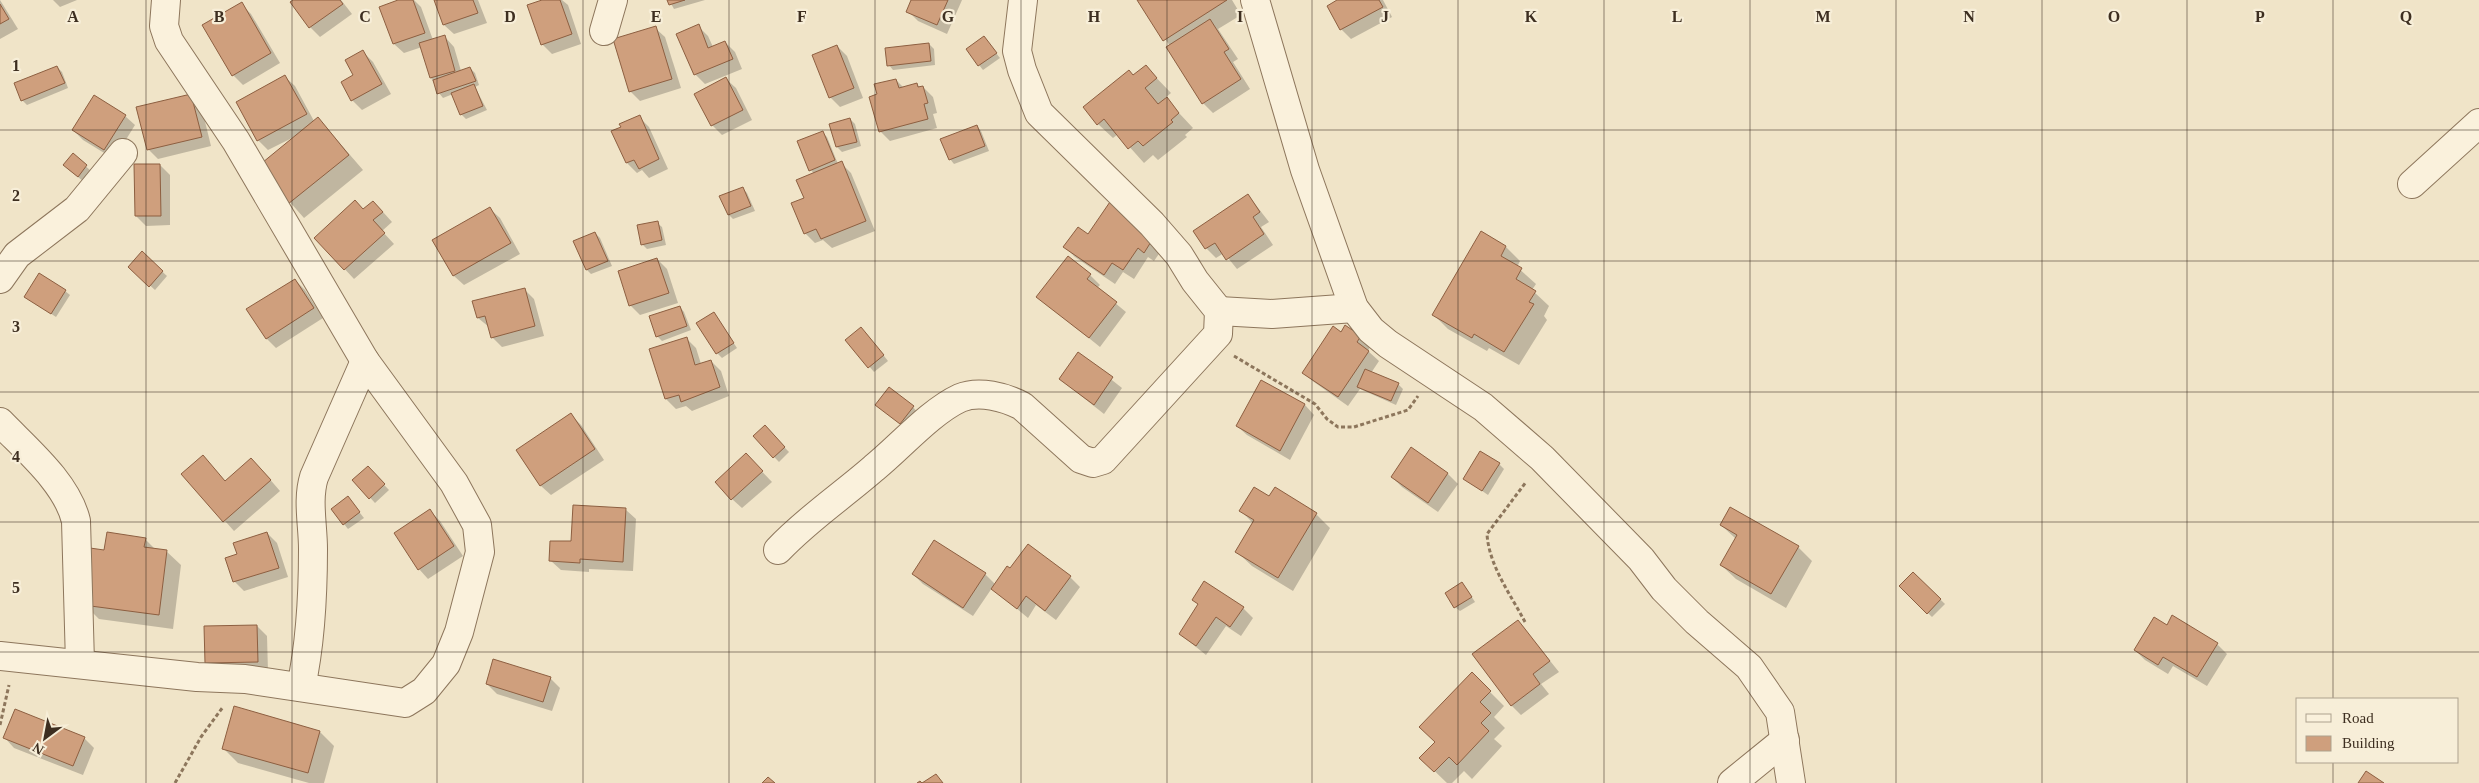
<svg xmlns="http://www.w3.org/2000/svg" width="2479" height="783" font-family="Georgia,serif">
	<rect width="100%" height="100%" fill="#f0e4c8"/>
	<g fill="#0003">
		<polygon points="0,0 18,29 0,39"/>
		<polygon points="53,0 77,0 60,7"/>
		<polygon points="295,0 341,0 352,14 320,37 310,27"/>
		<polygon points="401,0 414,0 421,7 433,40 445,37 454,47 461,71 470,68 475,73 479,85 475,87 487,110 466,119 461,114 453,94 443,98 439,93 431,78 422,47 404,53 394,44 381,7"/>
		<polygon points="435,0 478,0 487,23 454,34 444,25"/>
		<polygon points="545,0 562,0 568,5 581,44 552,54 542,44"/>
		<polygon points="669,0 705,0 674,9"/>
		<polygon points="913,0 962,0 947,34 918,21 908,11"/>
		<polygon points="1138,0 1232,0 1241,15 1218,29 1238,59 1233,62 1250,89 1213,113 1203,103 1170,46"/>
		<polygon points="1339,0 1383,0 1392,17 1351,39 1341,29"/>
		<polygon points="241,4 251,14 280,63 243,85 233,75"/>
		<polygon points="698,26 708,36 713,47 725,42 735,52 742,69 705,84 695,74"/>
		<polygon points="655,28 665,37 681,88 640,101 630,91"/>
		<polygon points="984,38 1000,58 983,70 979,65"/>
		<polygon points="929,44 934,49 935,65 893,70 889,65"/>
		<polygon points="837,46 847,56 863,98 840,107 830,97"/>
		<polygon points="363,52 373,62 391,94 362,110 352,100 355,76"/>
		<polygon points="57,67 62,72 68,88 27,105 22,100"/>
		<polygon points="1146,67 1171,93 1165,98 1193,128 1185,135 1187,137 1158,160 1153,155 1144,163 1118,134 1113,138 1098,124"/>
		<polygon points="285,77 295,86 314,121 318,118 363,170 304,218 259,167 296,136 268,150 258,140"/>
		<polygon points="726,79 736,88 752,120 722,135 712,125 696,94"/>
		<polygon points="896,80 904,88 917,84 920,88 923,87 933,97 937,113 933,114 937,128 890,141 880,131 878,95"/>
		<polygon points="191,95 201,105 211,146 158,159 148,149"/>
		<polygon points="125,116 135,125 114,159 83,140 73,130"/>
		<polygon points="639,117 649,127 668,169 649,178 642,170 637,173 627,163"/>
		<polygon points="850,119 855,124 861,146 842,152 837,147 830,125"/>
		<polygon points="977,126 981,131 989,151 954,164 950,159"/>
		<polygon points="822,132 827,137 838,164 841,163 851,173 875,231 832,248 823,240 815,243 805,233 805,199 814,174 811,170"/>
		<polygon points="73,155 91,171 83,181 69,170"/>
		<polygon points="160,165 170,175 170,225 146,226 136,216"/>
		<polygon points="742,188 747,193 755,211 733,219 729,215"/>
		<polygon points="1248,195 1269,222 1261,227 1273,245 1237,269 1224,253 1216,258 1206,248"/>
		<polygon points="1114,198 1163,248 1154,261 1148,257 1134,279 1123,272 1115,284 1075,257 1065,247 1088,236"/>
		<polygon points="490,209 500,218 520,254 464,285 454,276 434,240"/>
		<polygon points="364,210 383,212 392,222 382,231 394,244 354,279 316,238"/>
		<polygon points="657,223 662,227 666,245 647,249 642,244"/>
		<polygon points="595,233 600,238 612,266 591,274 587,270"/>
		<polygon points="1506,247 1520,261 1517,267 1536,284 1532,290 1549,306 1544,316 1547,320 1519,365 1489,348 1487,351 1448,329 1434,315"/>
		<polygon points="142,253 167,276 155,290 134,271"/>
		<polygon points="657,259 667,269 678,303 640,315 631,306 619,271"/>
		<polygon points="1090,275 1100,285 1097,288 1126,312 1100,347 1038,297"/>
		<polygon points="295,280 305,290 323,318 276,348 266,338"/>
		<polygon points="524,289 534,299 544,336 502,347 492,337 489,327 478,318"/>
		<polygon points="65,291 70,295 56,317 26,297"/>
		<polygon points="680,307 684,312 691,330 662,341 657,336"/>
		<polygon points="714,314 737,348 722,358 717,353"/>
		<polygon points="866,333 888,361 874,372 847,340"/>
		<polygon points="1341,333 1361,337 1370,347 1368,351 1379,361 1371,373 1398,384 1403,389 1396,405 1360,389 1348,406 1314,382 1304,373"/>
		<polygon points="686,338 696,348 701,364 711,361 721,371 729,396 692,411 686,406 676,409 666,399 651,349"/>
		<polygon points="1079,354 1122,388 1104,414 1060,379"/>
		<polygon points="1262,382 1305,405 1314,415 1290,460 1247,435 1237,426"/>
		<polygon points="913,407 917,412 905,428 882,409"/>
		<polygon points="571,415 581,425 604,460 551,495 541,486 517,451"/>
		<polygon points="765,427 789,452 779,462 755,437"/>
		<polygon points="1411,449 1448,474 1458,484 1438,512 1402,487 1392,477"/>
		<polygon points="746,455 772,482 742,508 732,499"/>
		<polygon points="1499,464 1504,469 1488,495 1465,479"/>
		<polygon points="368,468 389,490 375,503 354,480"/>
		<polygon points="261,469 280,491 234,531 183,474 225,482"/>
		<polygon points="1269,498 1316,514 1330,528 1293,591 1252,566 1237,552 1254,524 1241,511"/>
		<polygon points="352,503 364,518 348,529 344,524"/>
		<polygon points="626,510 636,519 633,571 589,569 589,572 561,570 551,561 572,543"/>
		<polygon points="430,511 440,521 463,556 428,579 419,569"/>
		<polygon points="1721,525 1798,547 1812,561 1786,608 1736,579 1721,565 1736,539"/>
		<polygon points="267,533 277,543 288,577 244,591 234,581 239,555"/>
		<polygon points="145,539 155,549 166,551 181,565 173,629 99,619 84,604 105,552"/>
		<polygon points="1913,573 1945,604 1932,617 1900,586"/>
		<polygon points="913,574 985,574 995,584 1070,577 1080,587 1056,620 1036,605 1028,618 992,588 973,616 923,584"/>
		<polygon points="1466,588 1475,602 1460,611 1455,607"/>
		<polygon points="1199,605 1243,608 1253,618 1241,636 1226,626 1206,655 1180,634"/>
		<polygon points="1518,621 1559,672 1541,684 1549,694 1521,715 1511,705"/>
		<polygon points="257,626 267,636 268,672 216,673 207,663"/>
		<polygon points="2168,626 2217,644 2227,654 2207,686 2173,666 2168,674 2145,660 2135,650"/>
		<polygon points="1472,674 1504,706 1494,717 1505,728 1494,739 1502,746 1472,779 1464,771 1452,783 1447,783 1421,758 1436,742"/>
		<polygon points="550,678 560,688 552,711 497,694 487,684"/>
		<polygon points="320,732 334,746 324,783 309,783 238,763 223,748"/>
		<polygon points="5,738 84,738 94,748 83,775 14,748"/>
	</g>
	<g fill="#cf9f7d" stroke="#8d5f41">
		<polygon points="293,0 340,0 343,4 309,28 290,2"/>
		<polygon points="398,0 413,0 425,33 393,44 379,7"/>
		<polygon points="434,0 473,0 478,13 443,25"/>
		<polygon points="542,0 560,0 572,34 541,45 527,5"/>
		<polygon points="667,0 685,0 669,5"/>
		<polygon points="911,0 948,0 937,25 906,12"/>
		<polygon points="1137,0 1227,0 1163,41"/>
		<polygon points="1337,0 1379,0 1383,7 1340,30 1327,6"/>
		<polygon points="242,2 271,53 232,76 202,25"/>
		<polygon points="0,4 9,19 0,24"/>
		<polygon points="1210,19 1229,49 1224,52 1241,79 1202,104 1166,47"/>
		<polygon points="699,24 708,48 725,41 733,59 694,75 676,34"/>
		<polygon points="656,26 672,79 629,92 613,39"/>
		<polygon points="445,35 455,71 430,78 419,43"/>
		<polygon points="984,36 997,53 978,66 966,49"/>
		<polygon points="929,43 931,61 887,66 885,48"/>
		<polygon points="837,45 854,88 829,98 812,55"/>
		<polygon points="363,50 382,84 351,101 341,82 353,75 345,60"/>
		<polygon points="1146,65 1157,78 1145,88 1158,104 1167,97 1179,113 1171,120 1173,122 1143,146 1138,141 1128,149 1104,119 1097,125 1083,107 1129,70 1133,75"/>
		<polygon points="57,66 65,83 21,101 14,83"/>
		<polygon points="470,67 476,81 437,94 433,80"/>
		<polygon points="285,75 307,114 257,141 236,102"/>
		<polygon points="726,77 743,110 711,126 694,94"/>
		<polygon points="896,79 899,88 917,83 918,87 923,86 928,103 924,104 928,119 879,132 869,97 877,94 874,84"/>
		<polygon points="474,84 483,106 460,115 451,93"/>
		<polygon points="191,94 202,137 147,150 136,107"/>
		<polygon points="94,95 126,115 104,150 72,130"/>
		<polygon points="640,115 659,159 639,169 634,160 626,163 611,131 621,127 619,124"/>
		<polygon points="318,117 349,155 288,204 257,167"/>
		<polygon points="850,118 857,142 836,147 829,124"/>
		<polygon points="977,125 985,146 949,160 940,139"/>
		<polygon points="823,131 835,160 809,171 797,141"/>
		<polygon points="73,153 87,165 78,177 63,165"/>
		<polygon points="842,161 866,221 821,239 816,229 804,234 791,203 804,198 796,180"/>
		<polygon points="134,164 160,164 161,216 135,216"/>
		<polygon points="743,187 751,206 728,215 719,196"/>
		<polygon points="1248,194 1260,212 1253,217 1264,234 1226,260 1215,243 1205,249 1193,231"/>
		<polygon points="1114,196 1154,237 1144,253 1138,248 1123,270 1112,263 1104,275 1063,247 1078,227 1088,234"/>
		<polygon points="355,200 363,209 373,201 383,212 373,220 385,233 344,270 314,238"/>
		<polygon points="490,207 511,243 453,276 432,240"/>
		<polygon points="658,221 662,240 641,245 637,225"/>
		<polygon points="1481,231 1506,246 1501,256 1522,268 1516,279 1536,291 1529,302 1534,304 1504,352 1474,334 1472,338 1432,315"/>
		<polygon points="595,232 608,261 586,270 573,241"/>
		<polygon points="142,251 163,271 149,287 128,267"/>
		<polygon points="1068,256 1091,274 1087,279 1117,302 1089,338 1036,297"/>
		<polygon points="657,258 669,293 629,306 618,271"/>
		<polygon points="39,273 66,290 51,314 24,297"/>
		<polygon points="295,279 314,308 266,339 246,309"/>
		<polygon points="525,288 535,326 491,338 485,316 477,318 472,301"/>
		<polygon points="680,306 687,326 656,337 649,316"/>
		<polygon points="714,312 734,343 716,354 696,323"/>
		<polygon points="1345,325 1361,336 1357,342 1369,351 1338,397 1302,373 1333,326 1341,332"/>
		<polygon points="861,327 884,355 868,368 845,340"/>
		<polygon points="687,337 695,365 711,360 720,387 681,402 679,395 665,399 649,349"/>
		<polygon points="1078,352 1113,377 1094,405 1059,379"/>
		<polygon points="1365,369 1399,383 1391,401 1357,387"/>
		<polygon points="1261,380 1305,404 1280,451 1236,426"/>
		<polygon points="889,387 914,406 900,424 875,405"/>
		<polygon points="571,413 595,449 540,486 516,450"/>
		<polygon points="765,425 785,447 773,458 753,436"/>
		<polygon points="1411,447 1448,473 1428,503 1391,477"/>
		<polygon points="1480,451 1500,463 1482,491 1463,479"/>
		<polygon points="746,453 763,471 731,500 715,482"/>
		<polygon points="203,455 225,481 251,458 271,480 223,522 181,474"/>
		<polygon points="368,466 385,484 369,499 352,480"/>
		<polygon points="1254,487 1269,496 1275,487 1317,513 1278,578 1235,552 1254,520 1239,511"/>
		<polygon points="348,496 360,512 343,525 331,509"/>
		<polygon points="573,505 626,508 623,562 580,559 580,563 549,561 550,541 571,541"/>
		<polygon points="1730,507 1799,546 1771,594 1720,565 1737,535 1720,525"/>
		<polygon points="430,509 454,546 418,570 394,533"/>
		<polygon points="107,532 146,538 144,547 167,550 159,615 83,605 90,548 104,550"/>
		<polygon points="267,532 279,568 233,582 225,558 237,554 233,543"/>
		<polygon points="934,540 986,573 963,608 912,574"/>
		<polygon points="1028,544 1071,576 1045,611 1026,596 1017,609 991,589 1007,566 1010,568"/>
		<polygon points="1913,572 1941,599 1927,614 1899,586"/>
		<polygon points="1204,581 1244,607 1230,627 1216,617 1196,646 1179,634 1198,604 1192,600"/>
		<polygon points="1462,582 1472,597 1454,608 1445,593"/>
		<polygon points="2172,615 2218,643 2197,677 2163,657 2158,665 2134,650 2154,617 2167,625"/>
		<polygon points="1518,620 1550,661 1533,674 1540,684 1511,706 1472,654"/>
		<polygon points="257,625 258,662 205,663 204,626"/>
		<polygon points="493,659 551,677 543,702 486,684"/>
		<polygon points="1472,672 1491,691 1480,702 1491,713 1481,723 1489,731 1457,765 1449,757 1434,772 1419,758 1435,742 1419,727"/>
		<polygon points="234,706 320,731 308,773 222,749"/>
		<polygon points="15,709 85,737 73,766 3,738"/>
		<polygon points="2366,771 2384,783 2358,783"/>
		<polygon points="936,774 943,783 917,783 920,781 922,783"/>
		<polygon points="768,777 775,783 762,783"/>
	</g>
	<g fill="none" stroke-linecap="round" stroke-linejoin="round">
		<g stroke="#8d765c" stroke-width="30">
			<g id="minor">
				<polyline points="1255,0 1305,170 1354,308 1371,330 1388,344 1483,407 1542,458 1641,559 1664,589 1697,622 1749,667 1780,712 1791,783"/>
				<polyline points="604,31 613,0"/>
				<polyline points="2412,184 2479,123"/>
				<polyline points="0,279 17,255 77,209 123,153"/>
				<polyline points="1219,311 1272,314 1354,308"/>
				<path d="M0,422C27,450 67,483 76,521L80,663"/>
				<path d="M778,550C807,519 842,496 874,468C900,447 930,412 960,398C979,390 1005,397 1022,406L1081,459L1093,463L1103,460L1218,334L1219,311L1195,281L1179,255L1152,224L1039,113L1022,70L1017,51L1023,0"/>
				<polyline points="0,656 197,677 245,679 405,703 424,691 446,664 459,632 480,552 477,525 454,483 365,361 236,141 169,41 164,26 166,0"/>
				<path d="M301,687C311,641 313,596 313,549C313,525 307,500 314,477L365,361"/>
				<polyline points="1732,783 1785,740"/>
			</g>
		</g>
		<g stroke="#8d765c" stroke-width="3" stroke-dasharray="4 2.5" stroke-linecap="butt">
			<polyline points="1234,356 1315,404 1327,419 1338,427 1354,427 1408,410 1418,396"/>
			<path d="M1525,622C1511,595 1489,566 1487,534L1526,482"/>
			<polyline points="0,725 9,685"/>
			<polyline points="175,783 201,737 223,707"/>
		</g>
		<use href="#minor" stroke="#faf1dc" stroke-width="28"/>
	</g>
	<path fill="none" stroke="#3d2e20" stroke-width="1" stroke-opacity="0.55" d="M146,0V783M292,0V783M437,0V783M583,0V783M729,0V783M875,0V783M1021,0V783M1167,0V783M1312,0V783M1458,0V783M1604,0V783M1750,0V783M1896,0V783M2042,0V783M2187,0V783M2333,0V699M0,130H2479M0,261H2479M0,392H2479M0,522H2479M0,652H2479M2333,762V783"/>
	<g font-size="16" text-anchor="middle" font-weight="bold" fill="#3d2e20" stroke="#f7eed8" stroke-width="4.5" stroke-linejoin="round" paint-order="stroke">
		<text x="73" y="22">A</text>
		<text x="219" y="22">B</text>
		<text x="365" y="22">C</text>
		<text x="510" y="22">D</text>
		<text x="656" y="22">E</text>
		<text x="802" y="22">F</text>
		<text x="948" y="22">G</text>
		<text x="1094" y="22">H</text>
		<text x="1240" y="22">I</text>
		<text x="1385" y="22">J</text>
		<text x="1531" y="22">K</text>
		<text x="1677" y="22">L</text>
		<text x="1823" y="22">M</text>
		<text x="1969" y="22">N</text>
		<text x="2114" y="22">O</text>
		<text x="2260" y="22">P</text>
		<text x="2406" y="22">Q</text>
		<text x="16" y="71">1</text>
		<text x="16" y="201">2</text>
		<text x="16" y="332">3</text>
		<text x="16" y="462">4</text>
		<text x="16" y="593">5</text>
	</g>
	<rect x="2296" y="698" width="162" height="65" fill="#f7eed8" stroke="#ada18e"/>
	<rect x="2306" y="714" width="25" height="8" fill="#faf1dc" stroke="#ada18e"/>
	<text x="2342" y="723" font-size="15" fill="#3d2e20">Road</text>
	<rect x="2306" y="736" width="25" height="15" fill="#cf9f7d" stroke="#ada18e"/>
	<text x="2342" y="748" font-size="15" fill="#3d2e20">Building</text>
	<g transform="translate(45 738) rotate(212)" stroke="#f7eed8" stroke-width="4" paint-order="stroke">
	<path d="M0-4L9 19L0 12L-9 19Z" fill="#3d2e20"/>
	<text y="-8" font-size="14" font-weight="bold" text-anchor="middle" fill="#3d2e20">N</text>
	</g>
</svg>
